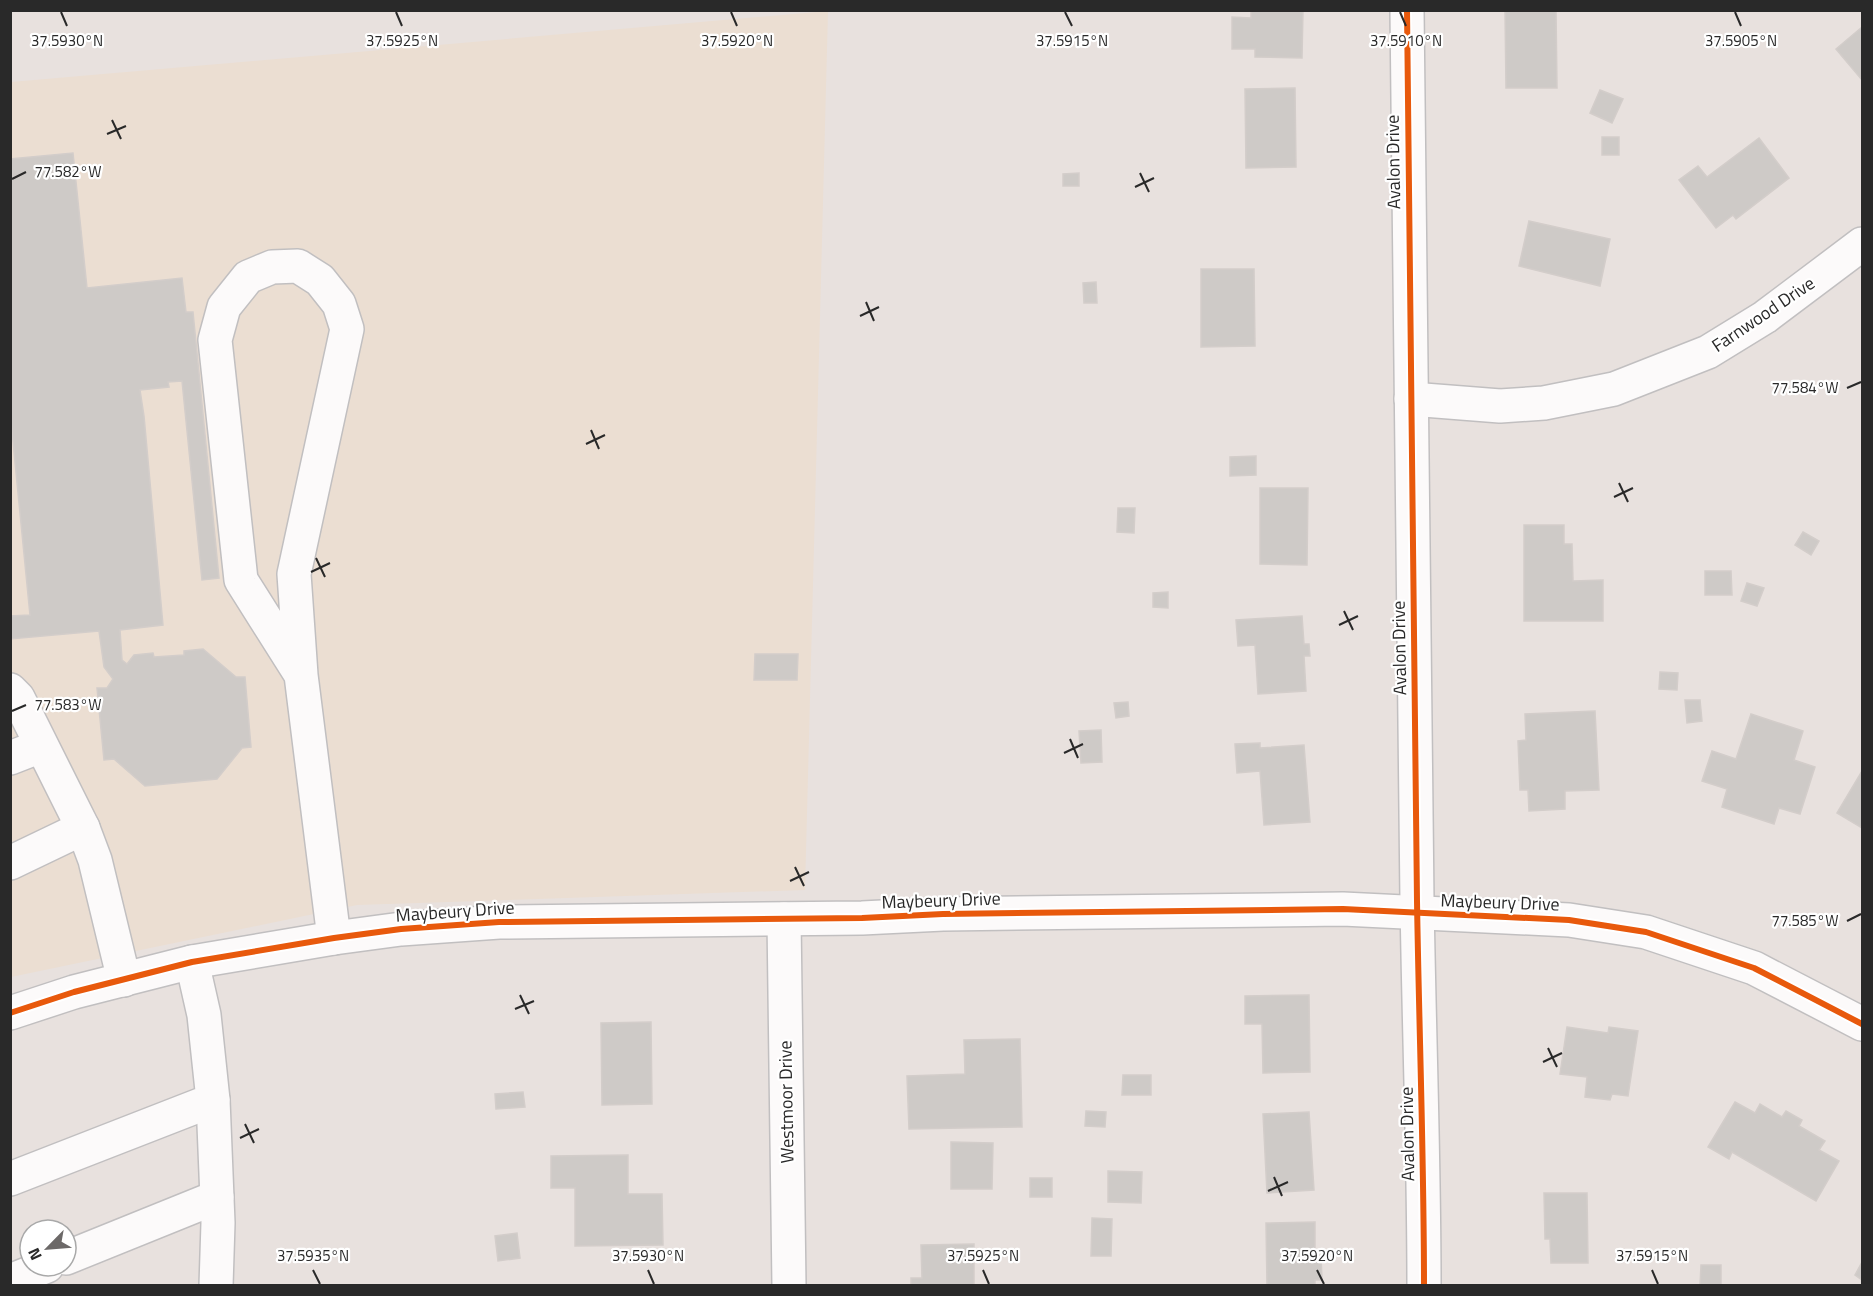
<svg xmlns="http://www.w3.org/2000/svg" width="1873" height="1296" font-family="'Titillium Web',sans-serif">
	<rect width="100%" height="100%" fill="#e8e1de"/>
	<polygon fill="#ebded2" points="828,11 805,890 357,905 11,977 11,82"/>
	<g fill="#cecac7" stroke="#d3cdca" stroke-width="1.5">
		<polygon points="1251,10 1303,10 1302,58 1255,57 1255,49 1232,49 1232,17 1251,18"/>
		<polygon points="1505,10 1556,10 1557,88 1506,88"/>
		<polygon points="1862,27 1862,80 1836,49"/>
		<polygon points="1295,88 1296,167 1246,168 1245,89"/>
		<polygon points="1600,90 1623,99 1612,123 1590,113"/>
		<rect x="1602" y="137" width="17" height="18"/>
		<polygon points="1759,138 1789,178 1736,219 1733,215 1716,228 1679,180 1698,166 1707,177"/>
		<polygon points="73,153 87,288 182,278 186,312 193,312 219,578 202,580 182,381 168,382 169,387 140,390 144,416 163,625 120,630 122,660 127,664 134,655 153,653 154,657 184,655 184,651 203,649 236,677 245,677 251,747 242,748 217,779 145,786 114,759 104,760 97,688 107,688 113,679 104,667 99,631 10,639 10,616 30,615 10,411 10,159"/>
		<polygon points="1079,173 1079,186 1063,186 1063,174"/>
		<polygon points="1529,221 1610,239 1600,286 1519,266"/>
		<polygon points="1201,269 1254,269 1255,346 1201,347"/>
		<polygon points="1096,282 1097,303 1084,303 1083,283"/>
		<polygon points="1256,456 1256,475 1230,476 1230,457"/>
		<polygon points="1260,488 1308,488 1307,565 1260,564"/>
		<polygon points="1118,508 1135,508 1134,533 1117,532"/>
		<polygon points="1524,525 1564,525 1564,544 1572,544 1573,581 1603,580 1603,621 1524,621"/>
		<polygon points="1803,532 1819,541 1811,555 1795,545"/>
		<polygon points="1705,571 1731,571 1732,595 1705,595"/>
		<polygon points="1747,583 1764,588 1757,606 1741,601"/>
		<polygon points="1168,592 1168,608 1153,607 1153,593"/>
		<polygon points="1302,616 1304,644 1309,644 1310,656 1304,656 1306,691 1258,694 1255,645 1238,646 1236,620"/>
		<polygon points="755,654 798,654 797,680 754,680"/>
		<polygon points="1660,672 1678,673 1677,690 1659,689"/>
		<polygon points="1685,700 1700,700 1702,721 1687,723"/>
		<polygon points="1128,702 1129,716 1116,718 1114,703"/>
		<polygon points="1595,711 1599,790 1565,791 1565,809 1529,811 1528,790 1520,790 1518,741 1526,740 1525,714"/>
		<polygon points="1751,714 1803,731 1794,760 1815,767 1800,814 1779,808 1774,824 1722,807 1727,789 1702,781 1712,751 1736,759"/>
		<polygon points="1101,730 1102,762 1081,763 1079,731"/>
		<polygon points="1260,743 1260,748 1304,745 1310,822 1264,825 1260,771 1237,773 1235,744"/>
		<polygon points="1862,771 1862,828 1837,813"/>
		<polygon points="1309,995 1310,1072 1263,1073 1262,1024 1245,1024 1245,996"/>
		<polygon points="651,1022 652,1104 602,1105 601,1023"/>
		<polygon points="1567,1027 1608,1033 1609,1027 1638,1031 1628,1096 1612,1094 1610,1100 1585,1097 1587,1077 1560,1074"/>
		<polygon points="1020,1039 1022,1127 909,1129 907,1076 965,1074 964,1040"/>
		<polygon points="1123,1075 1151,1075 1151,1095 1122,1095"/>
		<polygon points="523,1092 525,1107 496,1109 495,1094"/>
		<polygon points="1735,1102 1755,1113 1760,1104 1782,1117 1786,1111 1802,1120 1799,1126 1825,1141 1819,1150 1839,1161 1816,1201 1732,1152 1729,1159 1708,1147"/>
		<polygon points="1086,1111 1106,1112 1105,1127 1085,1126"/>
		<polygon points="1309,1112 1314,1190 1267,1193 1263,1114"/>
		<polygon points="951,1142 993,1143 992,1189 951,1189"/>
		<polygon points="628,1155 628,1194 662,1194 663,1245 575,1246 575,1188 551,1188 551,1156"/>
		<polygon points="1108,1171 1142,1172 1141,1203 1108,1202"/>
		<rect x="1030" y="1178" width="22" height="19"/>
		<polygon points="1544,1193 1587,1193 1588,1263 1551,1263 1550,1239 1545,1239"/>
		<polygon points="1092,1218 1112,1219 1111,1256 1091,1256"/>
		<polygon points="1315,1222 1315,1256 1321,1256 1322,1280 1315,1280 1315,1286 1267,1286 1266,1223"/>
		<polygon points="517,1233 520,1258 498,1261 495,1236"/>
		<polygon points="974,1244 974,1286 911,1286 911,1278 922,1278 921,1245"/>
		<polygon points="1862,1262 1862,1280 1855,1275"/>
		<polygon points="1701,1265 1721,1265 1721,1286 1700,1286"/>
	</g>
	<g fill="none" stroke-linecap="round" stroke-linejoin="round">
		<g stroke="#c1bfc0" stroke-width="36">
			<g id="minor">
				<path d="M1407,10C1410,307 1413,604 1417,901C1419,1029 1424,1157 1424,1286"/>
				<polyline points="1411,399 1500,406 1544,403 1614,389 1708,352 1765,317 1862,244"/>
				<polyline points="301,675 294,574 347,329 339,304 320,280 298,266 272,267 248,277 224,307 215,340 241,580 301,675 334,938"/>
				<polyline points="10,690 18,698 83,828 95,860 124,980"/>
				<polyline points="10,758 41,746"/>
				<polyline points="10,863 83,828"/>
				<polyline points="784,919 789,1286"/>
				<polyline points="10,1013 74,992 192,962 334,938 401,929 499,922 862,918 943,914 1343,909 1569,920 1646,932 1754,968 1862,1024"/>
				<polyline points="213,1100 218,1223 216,1286"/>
				<polyline points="10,1179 213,1100 204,1015 192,962"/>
				<polyline points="66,1258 217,1197"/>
				<polyline points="10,1281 47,1266"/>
			</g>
		</g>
		<use href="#minor" stroke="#fcfafa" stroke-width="33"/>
		<g stroke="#fff" stroke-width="10">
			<g id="cycleway">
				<path d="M1407,10C1410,307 1413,604 1417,901C1419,1029 1424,1157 1424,1286"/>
				<polyline points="10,1013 74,992 192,962 334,938 401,929 499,922 862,918 943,914 1343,909 1569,920 1646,932 1754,968 1862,1024"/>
			</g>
		</g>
		<use href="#cycleway" stroke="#e8590c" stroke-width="6"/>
	</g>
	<path fill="none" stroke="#292929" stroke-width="2" d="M61,12L67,26M396,12L402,26M731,12L737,26M1065,12L1072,26M1400,12L1406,26M1735,12L1741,26M112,120L121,139M107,134L126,126M1140,173L1149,192M12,179L26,172M1135,187L1154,178M866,302L874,321M860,316L879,307M1847,388L1861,382M591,430L599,449M586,444L605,435M1619,483L1628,502M1614,497L1633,488M316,558L325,577M311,572L330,563M1344,611L1353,630M1339,625L1358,616M12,711L26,705M1070,739L1078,758M1064,753L1083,744M795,867L804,886M790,881L809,872M1847,921L1861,914M520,995L529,1014M515,1009L534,1001M1548,1048L1557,1067M1543,1062L1562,1053M245,1124L254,1143M240,1138L259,1129M1274,1177L1282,1196M1268,1191L1288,1182M313,1270L320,1284M648,1270L654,1284M983,1270L989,1284M1317,1270L1324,1284M1652,1270L1658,1284"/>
	<g text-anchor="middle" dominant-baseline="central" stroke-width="4.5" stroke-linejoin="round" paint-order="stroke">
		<g font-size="18" fill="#292929" stroke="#fff">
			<text transform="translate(1393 162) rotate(-91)">Avalon Drive</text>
			<text transform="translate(1763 314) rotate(-34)">Farnwood Drive</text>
			<text transform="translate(1399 648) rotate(-91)">Avalon Drive</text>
			<text transform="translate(941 900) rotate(-2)">Maybeury Drive</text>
			<text transform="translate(1500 902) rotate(2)">Maybeury Drive</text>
			<text transform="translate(455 911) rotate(-4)">Maybeury Drive</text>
			<text transform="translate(786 1102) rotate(-91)">Westmoor Drive</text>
			<text transform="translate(1407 1134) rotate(-91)">Avalon Drive</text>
		</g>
	</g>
	<g font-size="15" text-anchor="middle" fill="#292929" stroke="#fff" stroke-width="4.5" stroke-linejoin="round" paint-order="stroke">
		<text x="1406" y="46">37.5910°N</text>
		<text x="1741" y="46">37.5905°N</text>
		<text x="67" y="46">37.5930°N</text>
		<text x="402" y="46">37.5925°N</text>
		<text x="737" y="46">37.5920°N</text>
		<text x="1072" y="46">37.5915°N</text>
		<text x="68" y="177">77.582°W</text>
		<text x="1805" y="393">77.584°W</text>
		<text x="68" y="710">77.583°W</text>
		<text x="1805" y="926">77.585°W</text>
		<text x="313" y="1261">37.5935°N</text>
		<text x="648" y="1261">37.5930°N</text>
		<text x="983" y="1261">37.5925°N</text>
		<text x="1317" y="1261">37.5920°N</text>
		<text x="1652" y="1261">37.5915°N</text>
	</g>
	<rect width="1873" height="1296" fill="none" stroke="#292929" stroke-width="24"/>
	<g transform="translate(48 1248) rotate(245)"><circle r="28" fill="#ffffff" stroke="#a9a9a9" stroke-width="1.5"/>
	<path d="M0-4.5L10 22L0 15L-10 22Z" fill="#6c6968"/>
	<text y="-9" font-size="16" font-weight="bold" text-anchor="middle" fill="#292929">N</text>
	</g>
</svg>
